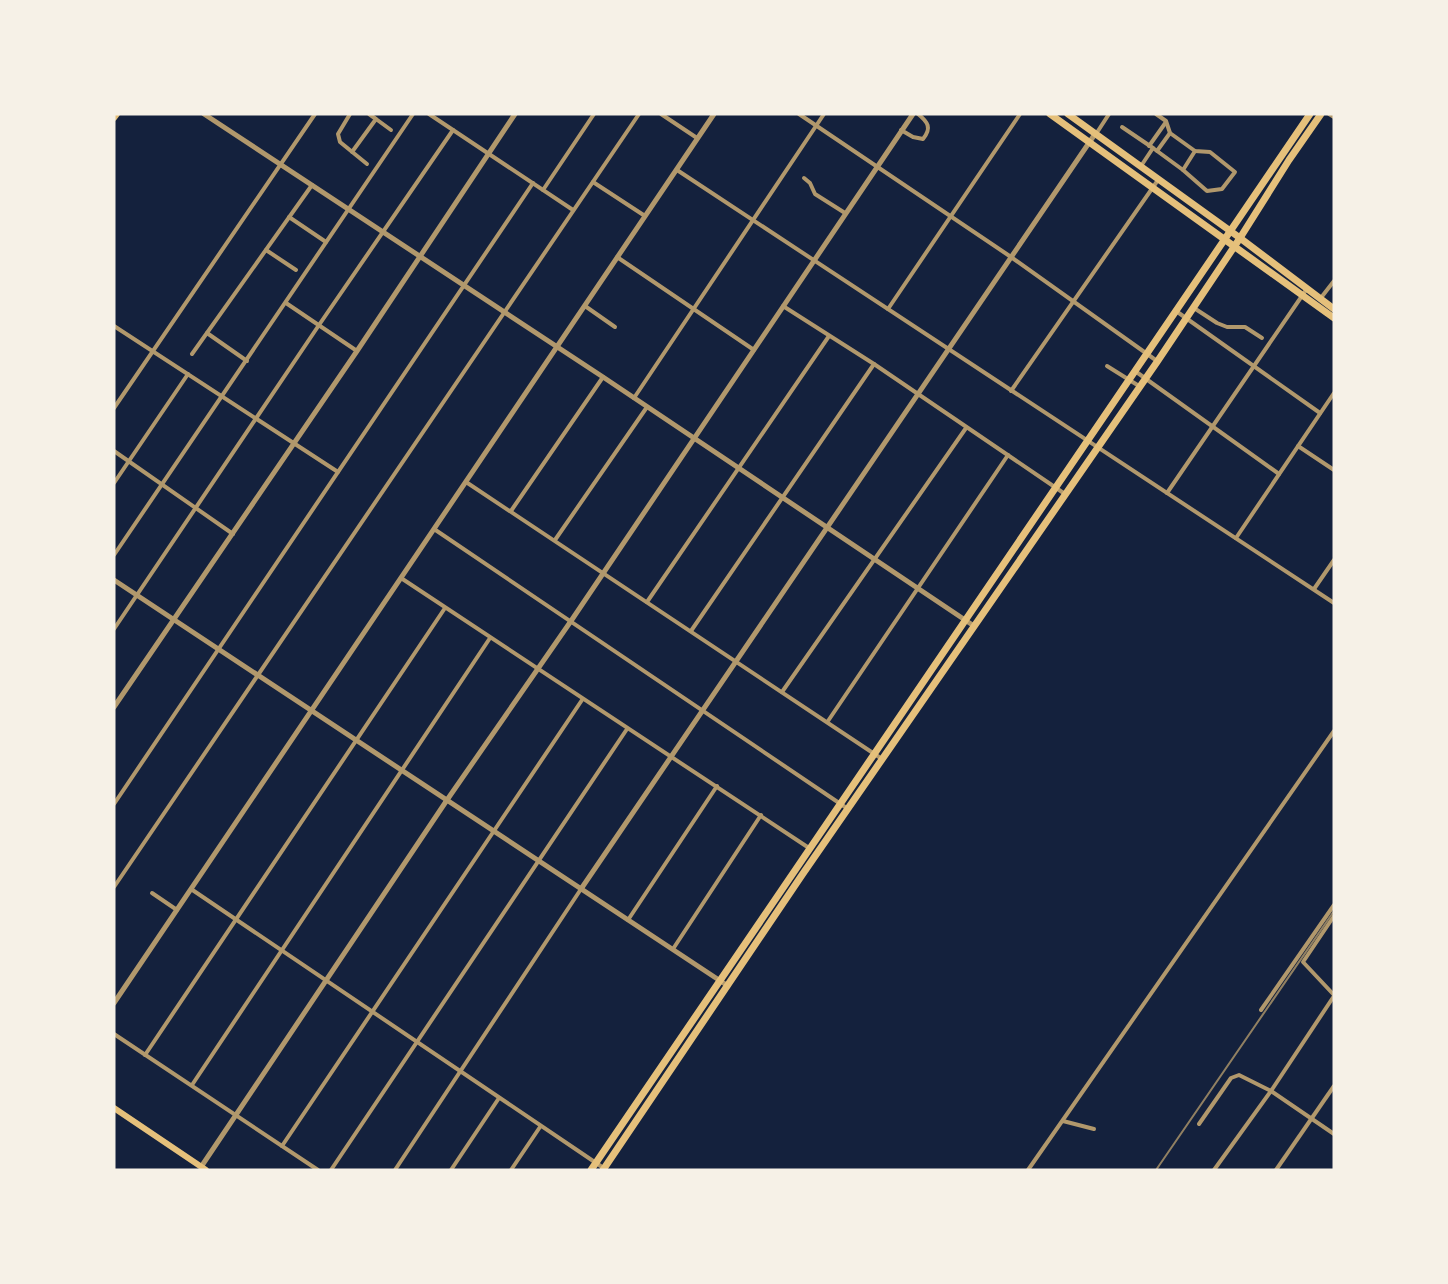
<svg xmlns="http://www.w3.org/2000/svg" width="1448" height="1284" font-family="'Fira Sans',sans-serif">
	<rect width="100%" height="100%" fill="#14213d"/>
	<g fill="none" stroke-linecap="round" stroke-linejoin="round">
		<g stroke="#b1986c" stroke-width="4">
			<polyline points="350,114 338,134 340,142 367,164"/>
			<polyline points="429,114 573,210"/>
			<polyline points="661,114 697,138"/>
			<polyline points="799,114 1011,257 1157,361"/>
			<polyline points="1329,114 1334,117"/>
			<polyline points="376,119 391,130"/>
			<polyline points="1122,127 1153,148 1141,166"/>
			<path d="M901,130L913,137L923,139C932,128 928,122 918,114"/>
			<polyline points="1096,134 1109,114"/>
			<polyline points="1149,146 1166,122"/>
			<polyline points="1153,148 1183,170 1207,191 1222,189 1235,172 1210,152 1195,151 1170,133 1166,121 1156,114"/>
			<polyline points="1157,151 1170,133"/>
			<polyline points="352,152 376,119 369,114"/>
			<polyline points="677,170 1334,603"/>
			<polyline points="1183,170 1195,151"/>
			<polyline points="804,178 810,183 815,194 845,213"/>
			<polyline points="593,182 645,216"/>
			<polyline points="543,190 594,114"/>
			<polyline points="289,217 326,242"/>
			<polyline points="266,250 296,270"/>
			<polyline points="617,257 754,350"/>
			<polyline points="1320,299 1334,281"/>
			<polyline points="286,303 357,351"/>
			<polyline points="585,306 615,327"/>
			<polyline points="783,306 874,364 1065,494"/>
			<polyline points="1194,308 1217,323 1227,327 1245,327 1262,338"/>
			<polyline points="888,309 1020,114"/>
			<polyline points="1176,311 1320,413"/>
			<polyline points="114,326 338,472"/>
			<polyline points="207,333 247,361"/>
			<polyline points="192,354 312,185"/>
			<polyline points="1107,366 1139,386"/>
			<polyline points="1135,371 1279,474"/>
			<polyline points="1011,391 1158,180"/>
			<polyline points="634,398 824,114"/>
			<polyline points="114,408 315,114"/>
			<polyline points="1298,446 1334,470"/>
			<polyline points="114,451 233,534"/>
			<polyline points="466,482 882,759"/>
			<polyline points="114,483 188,374"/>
			<polyline points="1167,493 1306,290"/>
			<polyline points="511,511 603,377"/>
			<polyline points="434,529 848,809"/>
			<polyline points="1236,538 1334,393"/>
			<polyline points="555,540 647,407"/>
			<polyline points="114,555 413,114"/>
			<polyline points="401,578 809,848"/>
			<polyline points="1314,589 1334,560"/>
			<polyline points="647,602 829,336"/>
			<polyline points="114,629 319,325 453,130"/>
			<polyline points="691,631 874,364"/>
			<polyline points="782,692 966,428"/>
			<polyline points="828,721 1008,455"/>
			<polyline points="114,804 533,183"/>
			<polyline points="114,887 639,114"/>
			<polyline points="191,889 605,1169"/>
			<polyline points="152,893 177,910"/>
			<polyline points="1334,916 1303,962 1334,995"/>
			<polyline points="628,920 717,786"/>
			<polyline points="673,949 761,815"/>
			<polyline points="1261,1010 1334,905"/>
			<polyline points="114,1034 318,1170"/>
			<polyline points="145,1055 445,608"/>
			<polyline points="192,1085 490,638"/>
			<polyline points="1063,1121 1094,1129"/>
			<polyline points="1199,1124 1231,1078 1239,1075 1271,1091 1334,1134"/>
			<polyline points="282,1146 582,700"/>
			<polyline points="331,1170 627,729"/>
			<polyline points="395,1170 581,889"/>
			<polyline points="451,1170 499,1098"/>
			<polyline points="511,1170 540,1127"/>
			<polyline points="1028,1170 1334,731"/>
			<polyline points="1214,1170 1271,1091 1334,996"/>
			<polyline points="1276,1170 1334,1086"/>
		</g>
		<g stroke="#b1986c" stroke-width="5">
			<polyline points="204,114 603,377 974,626"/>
			<polyline points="114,580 728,986"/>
			<polyline points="114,707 357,351 515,114"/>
			<polyline points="581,889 1095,134"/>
			<polyline points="114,1003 714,114"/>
			<polyline points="201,1167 447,800 571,621 913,114"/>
		</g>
		<g stroke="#e5c07b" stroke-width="6">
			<polyline points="114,118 117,114"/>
			<polyline points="114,1108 206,1170"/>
		</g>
		<g stroke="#e5c07b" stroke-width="7">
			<polyline points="1050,114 1334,318"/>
			<polyline points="1068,114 1240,238 1334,309"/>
			<polyline points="591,1170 1310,114"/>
			<polyline points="603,1170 802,875 1157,362 1240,238 1289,160 1321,114"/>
		</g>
		<polyline stroke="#918062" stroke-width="2" points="1156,1170 1334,911"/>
	</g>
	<rect width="1448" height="1284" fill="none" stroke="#f6f1e7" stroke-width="231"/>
</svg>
